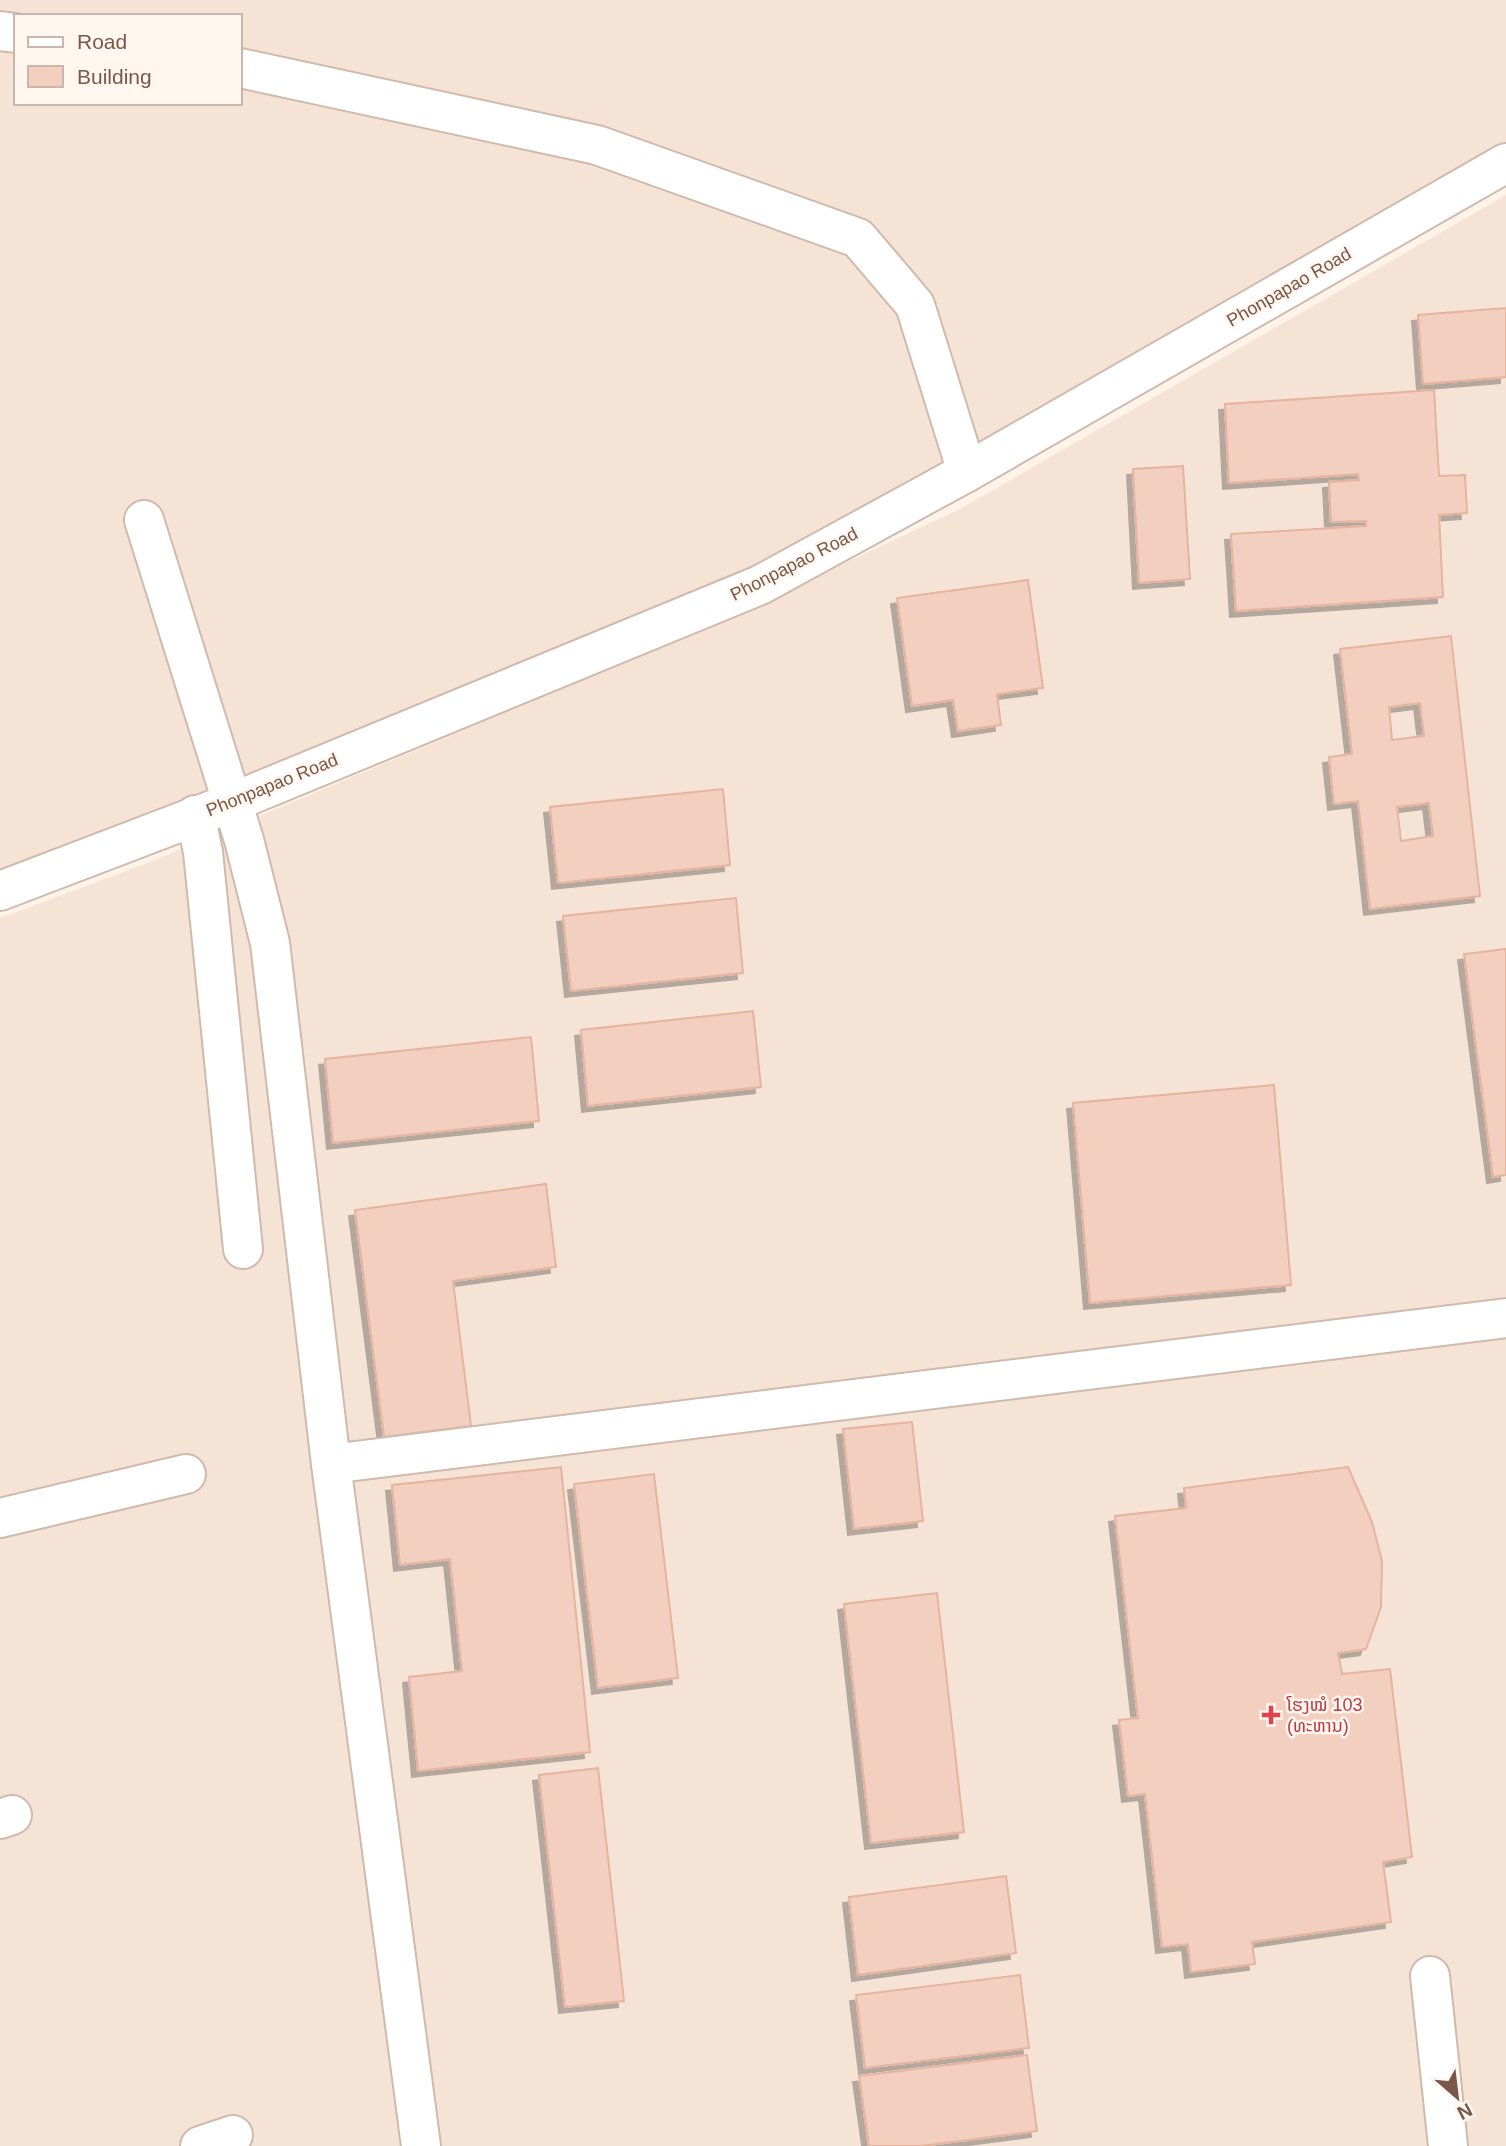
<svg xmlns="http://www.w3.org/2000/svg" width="1506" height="2146" font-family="Arial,'Noto Sans Lao',sans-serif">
	<defs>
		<filter id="shadow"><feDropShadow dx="-6" dy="6" stdDeviation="0" flood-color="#0004"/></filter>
	</defs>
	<rect width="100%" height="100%" fill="#fdf3e8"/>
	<g fill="#f5e4d6" fill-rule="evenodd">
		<path d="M0,0H1506V163L761,585L0,889ZM16,16H240V103H16Z"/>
		<polygon points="1506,195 1506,2146 0,2146 0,918 145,864 698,632 960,509"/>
	</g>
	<g fill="#f3cfbf" stroke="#e7b39f" stroke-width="2" fill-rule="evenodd" filter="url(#shadow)">
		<polygon points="1506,308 1506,377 1423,384 1418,315"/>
		<polygon points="1434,390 1439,476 1465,475 1467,513 1439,515 1443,597 1236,611 1231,534 1366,526 1366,521 1331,522 1329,482 1359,480 1358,474 1229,483 1225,404"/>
		<polygon points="1183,466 1190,579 1139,583 1133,469"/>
		<polygon points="1028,580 1043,688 997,694 1001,725 958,731 953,700 912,706 897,598"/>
		<path d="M1451,636L1480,896L1370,909L1358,801L1334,804L1329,757L1352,754L1340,649ZM1420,703L1424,736L1392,740L1389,707ZM1429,803L1433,836L1401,841L1397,807Z"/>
		<polygon points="723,789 730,865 558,883 550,807"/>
		<polygon points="736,898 743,973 571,991 563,916"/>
		<polygon points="1506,949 1506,1175 1493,1177 1464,954"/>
		<polygon points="753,1011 761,1087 588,1106 581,1030"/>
		<polygon points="531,1037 539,1121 333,1143 325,1059"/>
		<polygon points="1274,1085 1291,1285 1090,1303 1073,1103"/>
		<polygon points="546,1184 556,1267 453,1281 471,1426 384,1437 355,1210"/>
		<polygon points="912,1422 923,1521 854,1529 843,1429"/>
		<polygon points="561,1467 590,1752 418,1771 409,1677 462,1671 450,1559 400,1565 392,1485"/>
		<polygon points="1348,1467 1372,1522 1382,1561 1381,1607 1366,1649 1338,1653 1342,1674 1390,1669 1412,1857 1383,1862 1391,1922 1252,1942 1255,1964 1191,1972 1188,1944 1162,1947 1145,1794 1128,1796 1119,1720 1138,1718 1115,1516 1186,1508 1184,1488"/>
		<polygon points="654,1474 678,1678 598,1688 574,1484"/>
		<polygon points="937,1593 964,1832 871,1843 844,1604"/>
		<polygon points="598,1768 624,2001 565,2007 539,1775"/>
		<polygon points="1006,1876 1016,1953 858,1975 849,1897"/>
		<polygon points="1020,1975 1029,2048 865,2068 856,1995"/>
		<polygon points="1027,2055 1037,2131 921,2146 869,2146 859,2076"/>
	</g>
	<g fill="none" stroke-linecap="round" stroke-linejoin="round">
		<g stroke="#d0b9ad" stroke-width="42">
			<g id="minor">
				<polyline points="0,31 16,33"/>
				<polyline points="240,68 597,145 858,238 915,305 967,472"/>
				<polyline points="144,520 244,840 270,943 331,1464 421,2146"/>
				<polyline points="195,815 203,852 243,1249"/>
				<polyline points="0,891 233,802 760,585 967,472 1506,163"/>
				<polyline points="331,1464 1506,1318"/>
				<polyline points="0,1518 186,1474"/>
				<polyline points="0,1819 12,1815"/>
				<polyline points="1430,1976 1448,2146"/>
				<polyline points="200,2146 233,2135"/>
			</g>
		</g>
		<use href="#minor" stroke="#fff" stroke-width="38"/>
	</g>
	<path fill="#e0444e" stroke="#fff7ef" stroke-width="2.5" d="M1267.5 1704.5h7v7h7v7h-7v7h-7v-7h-7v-7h7z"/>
	<g text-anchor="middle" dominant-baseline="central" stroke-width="5" stroke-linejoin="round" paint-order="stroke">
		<g font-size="18" fill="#79574b" stroke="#fff7ef">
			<text transform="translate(1289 287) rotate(-30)">Phonpapao Road</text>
			<text transform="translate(794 564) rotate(-27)">Phonpapao Road</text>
			<text transform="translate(272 785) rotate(-22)">Phonpapao Road</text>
		</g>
		<g font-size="18" fill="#be3a42" stroke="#fff7ef" text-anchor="start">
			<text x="1287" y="1705">ໂຮງໝໍ 103<tspan x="1287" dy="21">(ທະຫານ)</tspan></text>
		</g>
	</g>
	<rect x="14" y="14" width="228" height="91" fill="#fff7ef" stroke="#c9b7ad" stroke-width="2"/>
	<rect x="28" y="37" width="35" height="10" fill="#ffffff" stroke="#c9b7ad" stroke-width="2"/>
	<text x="77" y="49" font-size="21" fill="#79574b">Road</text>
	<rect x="28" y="66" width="35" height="21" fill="#f3cfbf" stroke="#c9b7ad" stroke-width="2"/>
	<text x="77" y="84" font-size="21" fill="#79574b">Building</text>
	<g transform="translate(1457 2097) rotate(152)" stroke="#fff7ef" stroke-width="5" paint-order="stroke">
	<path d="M0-5L12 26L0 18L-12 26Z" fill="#79574b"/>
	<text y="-10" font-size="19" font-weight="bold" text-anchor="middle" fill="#79574b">N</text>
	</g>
</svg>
